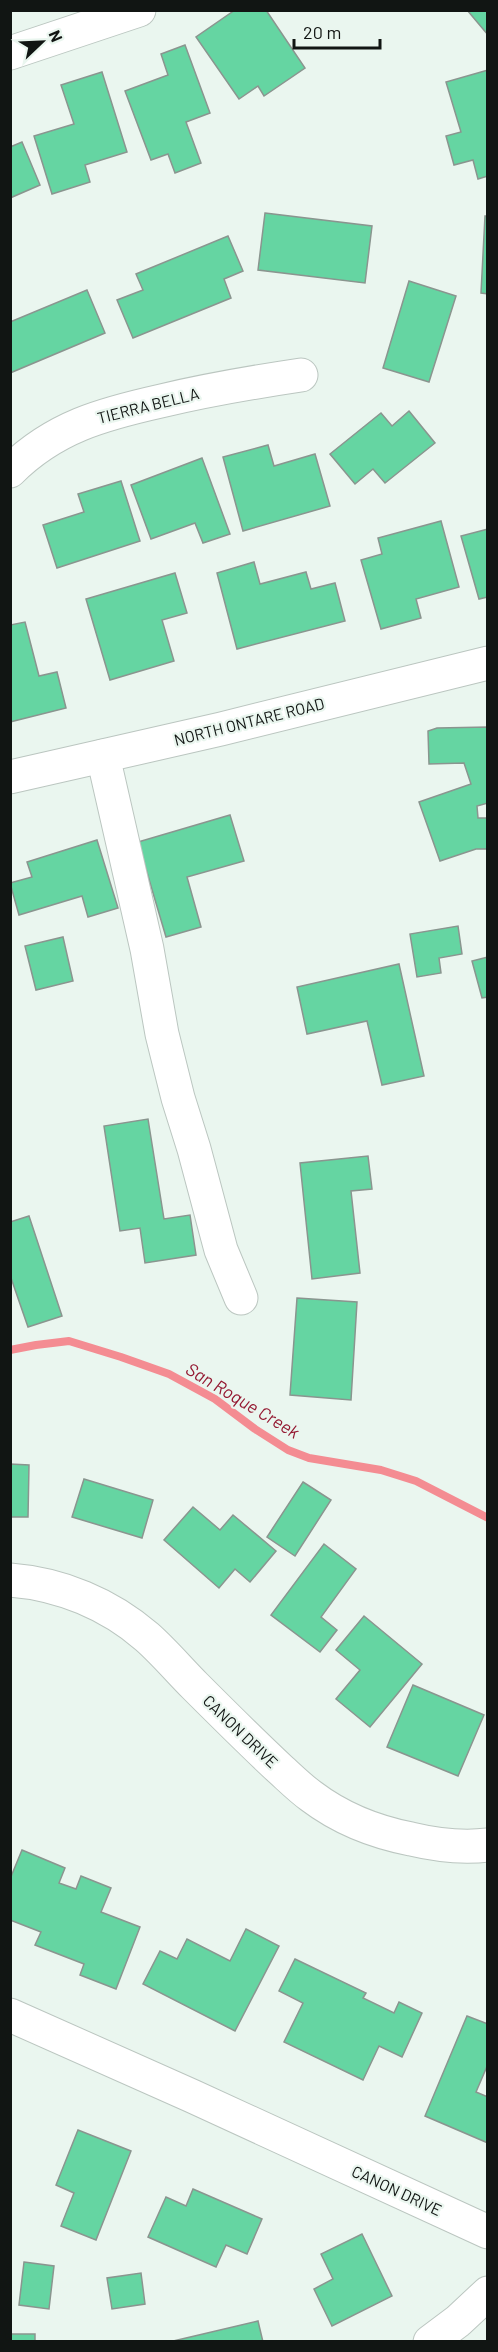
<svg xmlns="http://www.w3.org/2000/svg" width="498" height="2352" font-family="Barlow,sans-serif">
	<rect width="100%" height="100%" fill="#eaf6ef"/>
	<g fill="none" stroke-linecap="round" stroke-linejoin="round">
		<polyline stroke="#f48c92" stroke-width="8" points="10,1350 36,1345 69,1341 121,1357 169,1374 215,1399 255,1429 288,1450 309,1458 381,1470 416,1481 488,1518"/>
	</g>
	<g fill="#65d5a2" stroke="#8a958f" stroke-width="1.5">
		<polygon points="235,10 266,10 305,68 264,96 258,86 239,99 196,37"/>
		<polygon points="467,10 488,10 488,35"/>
		<polygon points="185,45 210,113 186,122 201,163 175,173 168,154 151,160 125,91 168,75 161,54"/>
		<polygon points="488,70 488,176 478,179 473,160 454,165 446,136 461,132 446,82"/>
		<polygon points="102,72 127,152 85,165 90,182 52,194 34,136 74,124 61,85"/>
		<polygon points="22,142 40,185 10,198 10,147"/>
		<polygon points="265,213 372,226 365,283 258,270"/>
		<polygon points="485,216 488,216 488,294 481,293"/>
		<polygon points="228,236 243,271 224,279 231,298 133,338 117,300 143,290 136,274"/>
		<polygon points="409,281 456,296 429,382 383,368"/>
		<polygon points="87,290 105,333 10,373 10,322"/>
		<polygon points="409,411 435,443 385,483 373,469 355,484 330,454 381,413 392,426"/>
		<polygon points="268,445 274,466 315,454 330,506 243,531 223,457"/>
		<polygon points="202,458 230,534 203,543 195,523 151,539 131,485"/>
		<polygon points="121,481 140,541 57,568 43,525 84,512 78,494"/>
		<polygon points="441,521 459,587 416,599 421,618 381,629 361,560 382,554 378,538"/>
		<polygon points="488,529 488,597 479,599 461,536"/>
		<polygon points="254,562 260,584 306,572 311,589 335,583 345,621 237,649 217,573"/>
		<polygon points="175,573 187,613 162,620 174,661 110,680 86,599"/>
		<polygon points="25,622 39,676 57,672 66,708 10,722 10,625"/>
		<polygon points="488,727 488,803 477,806 478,818 488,818 488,849 476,849 440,861 419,802 471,784 464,763 429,764 428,731 437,728"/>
		<polygon points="230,815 244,861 187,877 201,927 166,937 138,842"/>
		<polygon points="97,840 118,908 88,917 82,896 19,915 10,883 32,877 27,862"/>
		<polygon points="458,926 462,954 439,958 441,973 417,977 410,934"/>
		<polygon points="63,937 73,981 36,990 25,946"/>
		<polygon points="488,957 488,997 482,998 472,961"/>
		<polygon points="399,964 424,1076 382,1085 367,1021 307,1034 297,987"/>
		<polygon points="148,1119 164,1219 190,1215 196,1255 145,1263 140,1228 120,1231 104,1126"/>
		<polygon points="368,1156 372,1189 351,1191 360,1273 312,1279 300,1163"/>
		<polygon points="29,1216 62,1316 28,1327 10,1275 10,1222"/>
		<polygon points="297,1298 357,1302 351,1400 290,1395"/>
		<polygon points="10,1464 29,1465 28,1517 10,1517"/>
		<polygon points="84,1479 153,1500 142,1538 72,1517"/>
		<polygon points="303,1482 331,1500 295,1556 267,1537"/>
		<polygon points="193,1507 220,1530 233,1515 276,1551 250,1582 235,1569 219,1588 164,1540"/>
		<polygon points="324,1544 356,1569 321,1617 337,1630 320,1652 271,1615"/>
		<polygon points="364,1616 422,1664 370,1727 336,1699 360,1670 336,1650"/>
		<polygon points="413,1685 484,1715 458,1776 387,1747"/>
		<polygon points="22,1850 65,1868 59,1883 76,1889 81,1876 111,1888 101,1912 140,1927 116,1989 80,1975 84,1964 35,1945 41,1932 10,1920 10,1879"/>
		<polygon points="246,1929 279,1946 235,2031 143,1984 160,1951 177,1959 187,1939 230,1961"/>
		<polygon points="295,1959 366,1993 363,1998 394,2013 399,2002 422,2013 402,2057 379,2046 363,2080 284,2042 303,2003 279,1991"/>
		<polygon points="467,2016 488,2024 488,2064 476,2092 488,2097 488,2143 425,2116"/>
		<polygon points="78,2130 131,2151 96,2240 61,2226 74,2193 56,2185"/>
		<polygon points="193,2189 262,2219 247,2254 226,2245 216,2267 148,2237 166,2197 186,2206"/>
		<polygon points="362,2234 392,2296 332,2326 314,2289 333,2279 321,2254"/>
		<polygon points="24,2262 54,2266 49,2309 19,2305"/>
		<polygon points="141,2273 145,2304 112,2309 107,2278"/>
		<polygon points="258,2321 263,2342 169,2342"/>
		<rect x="10" y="2334" width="25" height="8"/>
	</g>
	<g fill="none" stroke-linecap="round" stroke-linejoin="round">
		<g stroke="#bbc6c0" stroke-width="35">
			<g id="minor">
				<polyline points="10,53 139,10"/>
				<path d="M10,471C54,427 103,414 161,401C207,390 254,382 301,375"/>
				<polyline points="103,756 147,949 162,1034 178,1098 194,1149 221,1250 241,1298"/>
				<polyline points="10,777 221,729 488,663"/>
				<path d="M10,1580C61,1584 109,1604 147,1637C164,1652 179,1670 195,1686C223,1714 251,1742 280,1769C290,1778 300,1788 311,1796C340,1818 375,1832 411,1839C436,1845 462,1848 488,1845"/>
				<polyline points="10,2015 192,2096 488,2232"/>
				<polyline points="430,2342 458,2321 488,2293"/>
			</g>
		</g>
		<use href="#minor" stroke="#fff" stroke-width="33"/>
	</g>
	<g text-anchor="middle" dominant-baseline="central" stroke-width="4.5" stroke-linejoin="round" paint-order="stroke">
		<g font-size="16" fill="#111513" stroke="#eaf6ef">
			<text transform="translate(148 405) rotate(-14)">TIERRA BELLA</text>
			<text transform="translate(249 721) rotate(-14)">NORTH ONTARE ROAD</text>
			<text transform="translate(241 1731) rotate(44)">CANON DRIVE</text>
			<text transform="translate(397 2190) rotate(25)">CANON DRIVE</text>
		</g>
		<g font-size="18" font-style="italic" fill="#941831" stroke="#eaf6ef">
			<text transform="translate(243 1400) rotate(31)">San Roque Creek</text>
		</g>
	</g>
	<rect width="498" height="2352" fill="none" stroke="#111513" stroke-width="24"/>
	<g transform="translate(42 42) rotate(67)" stroke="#eaf6ef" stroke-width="4.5" paint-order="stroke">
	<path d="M0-4.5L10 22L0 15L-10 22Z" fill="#111513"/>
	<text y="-9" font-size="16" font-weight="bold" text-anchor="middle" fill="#111513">N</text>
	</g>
	<path d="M294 39v9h86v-9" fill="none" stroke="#111513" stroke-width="3"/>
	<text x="303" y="39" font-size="18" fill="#111513" stroke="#eaf6ef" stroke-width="4.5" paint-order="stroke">20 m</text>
</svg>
